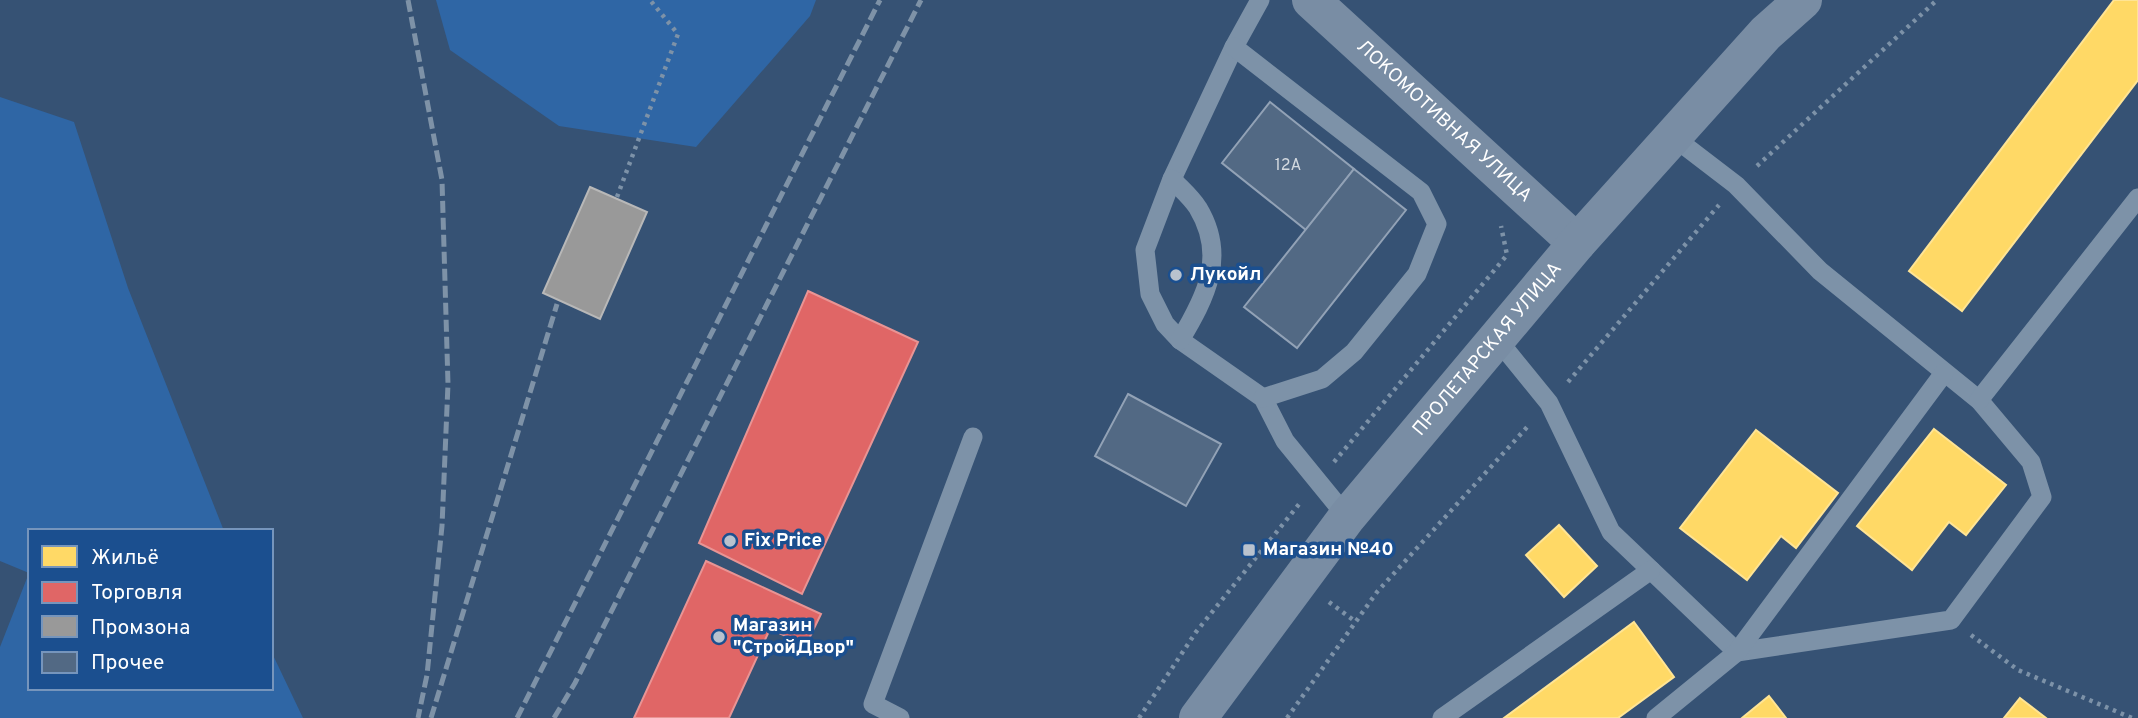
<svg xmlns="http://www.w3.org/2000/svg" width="2138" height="718" font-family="Overpass,sans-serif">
	<rect width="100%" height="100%" fill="#365274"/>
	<g fill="#2f66a5">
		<polygon points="436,0 816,0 810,16 696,147 559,126 450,50"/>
		<polygon points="0,97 74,122 128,288 224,531 30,531 30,688 271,688 271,651 303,718 0,718 0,647 29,573 0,561"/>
	</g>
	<g fill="#ffd966" stroke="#ffe494" stroke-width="2">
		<polygon points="2114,0 2138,0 2138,80 1962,311 1909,271"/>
		<polygon points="1934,429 2006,485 1966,535 1949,522 1912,570 1857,526"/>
		<polygon points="1756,430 1838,493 1796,548 1781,536 1747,580 1680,528"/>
		<polygon points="1559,525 1597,566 1564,597 1526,555"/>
		<polygon points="1634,622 1674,677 1618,718 1504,718"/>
		<polygon points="1769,696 1786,718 1742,718"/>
		<polygon points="2020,698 2046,718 2004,718"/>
	</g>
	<g fill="#e06666" stroke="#e99494" stroke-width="2">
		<polygon points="808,291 918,342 802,594 699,543"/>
		<polygon points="706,561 821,614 806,645 770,629 729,718 634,718"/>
	</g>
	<polygon fill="#999" stroke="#b8b8b8" stroke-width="2" points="590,187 647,212 600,319 543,293"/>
	<g fill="#526984" stroke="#92a2b6" stroke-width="2">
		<polygon points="1270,102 1354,169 1306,230 1222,163"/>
		<polygon points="1354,169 1406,210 1297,348 1244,307"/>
		<polygon points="1128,394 1221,444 1186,506 1095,456"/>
	</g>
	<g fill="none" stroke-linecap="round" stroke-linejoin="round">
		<g stroke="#7d92a8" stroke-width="4.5" stroke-dasharray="3.5 5" stroke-linecap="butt">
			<polyline points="1757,166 1937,0"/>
			<polyline points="617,197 678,34 650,0"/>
			<polyline points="1568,382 1719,205"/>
			<polyline points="1334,462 1507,255 1501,226"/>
			<polyline points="1329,602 1356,622"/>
			<polyline points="1971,635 2018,670 2132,718"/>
			<polyline points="1139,718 1196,632 1300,503"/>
			<polyline points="1287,718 1377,592 1529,425"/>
		</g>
		<g stroke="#7d92a8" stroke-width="19">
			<polyline points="1260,0 1234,47 1172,179 1145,250 1150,294 1165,324 1180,340 1263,398 1285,441 1347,517"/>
			<polyline points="1234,47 1421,192 1437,224 1417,274 1354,352 1322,379 1263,398"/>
			<polyline points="1672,136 1736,185 1820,271 1979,400 2031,462 2042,497 1951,620 1737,652"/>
			<path d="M1172,179C1180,188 1191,197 1198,208C1227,256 1206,297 1180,340"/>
			<polyline points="1497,339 1549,403 1611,532 1737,652"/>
			<polyline points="1979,400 2138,198"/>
			<polyline points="900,718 873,704 973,437"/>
			<polyline points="1442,718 1651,570"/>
			<polyline points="1656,718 1737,652 1944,373"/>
		</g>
		<g stroke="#798da4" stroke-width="38">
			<path id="s1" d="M1311,0L1577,243"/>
			<path id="s2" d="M1198,718L1347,517L1577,243L1766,33L1803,0"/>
		</g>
		<g stroke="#7e92a7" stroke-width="5" stroke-dasharray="12 5" stroke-linecap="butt">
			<polyline points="408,0 442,180 448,384 442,526 427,675 418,718"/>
			<polyline points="431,718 557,304"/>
			<polyline points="517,718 880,0"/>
			<polyline points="554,718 575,683 921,0"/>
		</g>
	</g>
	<g fill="#b9c2ce" stroke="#1b4f8f" stroke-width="2.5">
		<circle cx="1176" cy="275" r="7"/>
		<circle cx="730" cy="541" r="7"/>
		<rect x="1242" y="543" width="14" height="14" rx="3.5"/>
		<circle cx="719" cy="637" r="7"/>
	</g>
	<g text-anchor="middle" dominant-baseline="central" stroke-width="7" stroke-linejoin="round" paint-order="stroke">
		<g font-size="16" fill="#d4dae0">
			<text x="1288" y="166">12А</text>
		</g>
		<g font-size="19" fill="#fff" stroke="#1b4f8f">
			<text stroke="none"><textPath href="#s1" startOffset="180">ЛОКОМОТИВНАЯ УЛИЦА</textPath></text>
			<text stroke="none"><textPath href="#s2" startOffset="469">ПРОЛЕТАРСКАЯ УЛИЦА</textPath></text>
		</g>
		<g font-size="19" font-weight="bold" fill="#fff" stroke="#1b4f8f" text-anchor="start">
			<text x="1190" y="275">Лукойл</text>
			<text x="744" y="541">Fix Price</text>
			<text x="1263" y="550">Магазин №40</text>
			<text x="733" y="626">Магазин<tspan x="733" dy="22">"СтройДвор"</tspan></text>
		</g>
	</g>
	<rect x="28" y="529" width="245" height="161" fill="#1b4f8f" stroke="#7695bc" stroke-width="2"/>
	<rect x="42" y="546" width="35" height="21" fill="#ffd966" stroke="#7695bc" stroke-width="2"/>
	<text x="91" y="564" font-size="21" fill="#ffffff">Жильё</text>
	<rect x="42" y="582" width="35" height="21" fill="#e06666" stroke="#7695bc" stroke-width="2"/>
	<text x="91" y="599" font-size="21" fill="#ffffff">Торговля</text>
	<rect x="42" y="616" width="35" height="21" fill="#999999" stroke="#7695bc" stroke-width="2"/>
	<text x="91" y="634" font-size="21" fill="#ffffff">Промзона</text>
	<rect x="42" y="652" width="35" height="21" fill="#526984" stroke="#7695bc" stroke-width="2"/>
	<text x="91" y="669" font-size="21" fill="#ffffff">Прочее</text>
</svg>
